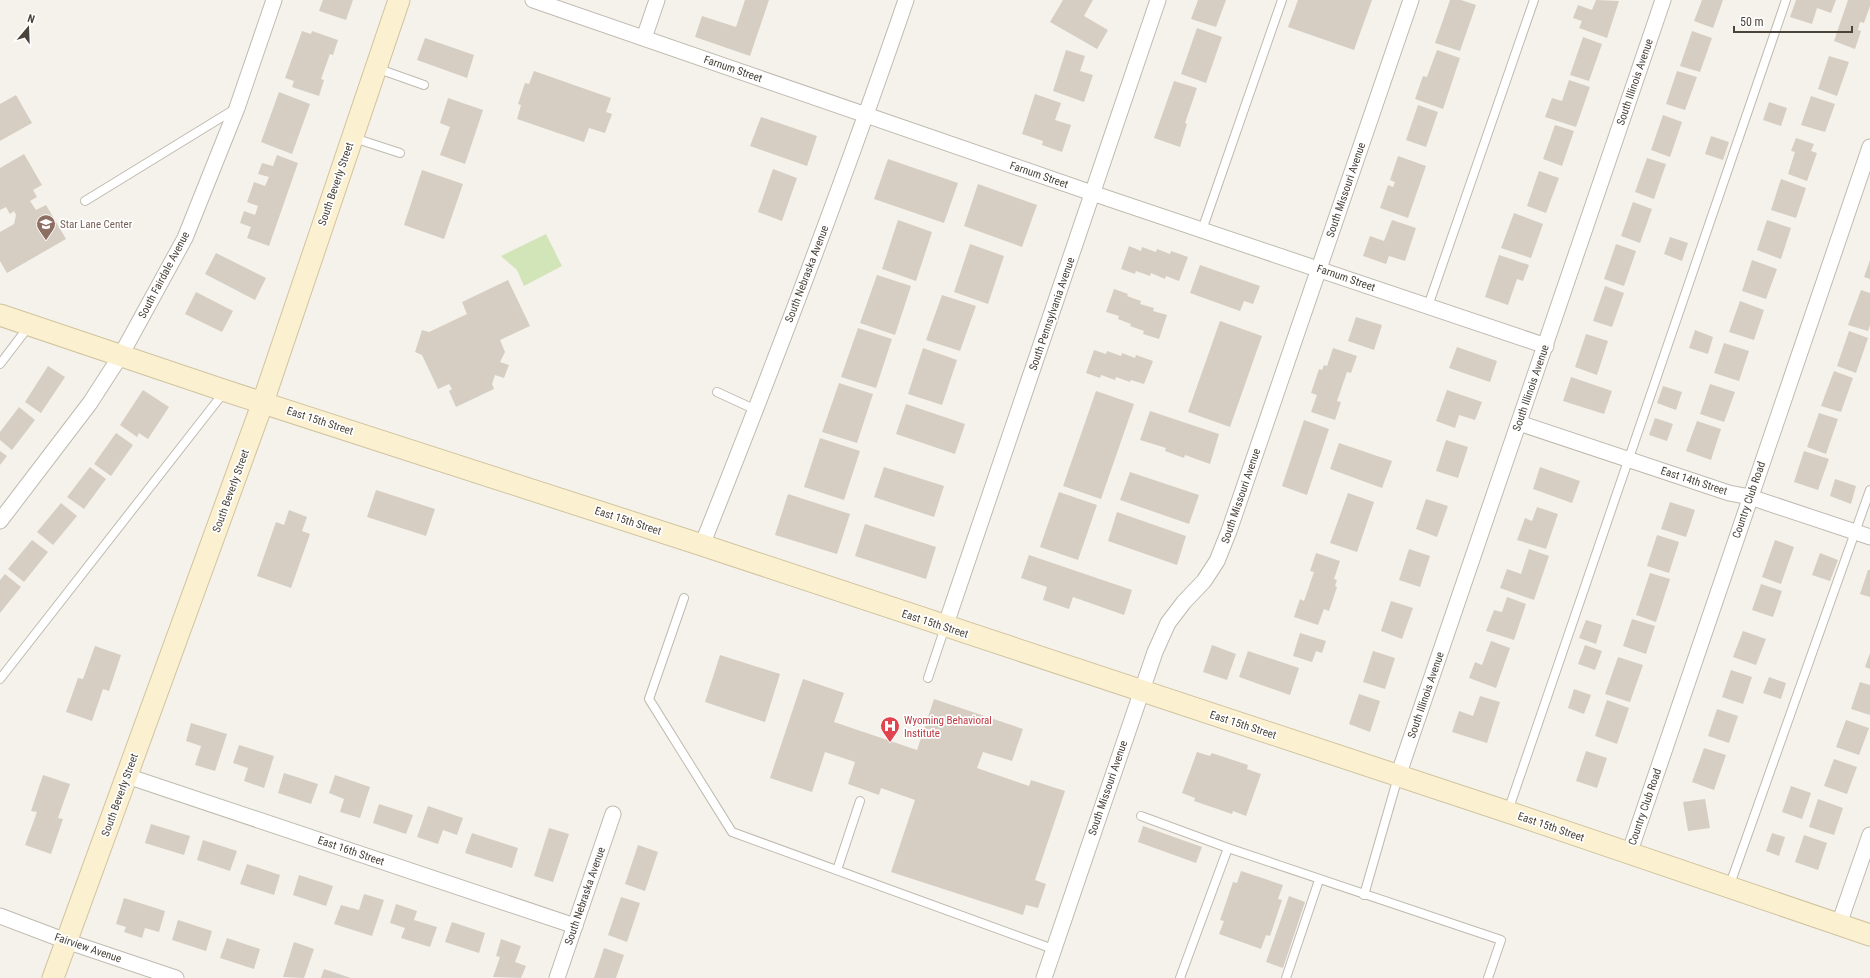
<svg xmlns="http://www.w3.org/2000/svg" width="1870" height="978" font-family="'Roboto Condensed',sans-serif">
	<rect width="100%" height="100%" fill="#f5f2ec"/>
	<polygon fill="#d2e5b9" points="546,234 562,266 524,286 517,270 501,256"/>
	<g fill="#d6cec2">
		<polygon points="323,0 353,0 346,20 319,11"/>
		<polygon points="745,0 769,0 750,56 695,37 702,16 736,27"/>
		<polygon points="1063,0 1093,0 1084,16 1108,30 1097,49 1050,22"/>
		<polygon points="1198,0 1226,0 1216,27 1191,19"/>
		<polygon points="1298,0 1372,0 1354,50 1288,27"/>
		<polygon points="1450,0 1461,0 1476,5 1460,51 1435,43"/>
		<polygon points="1596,0 1619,1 1607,38 1579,28 1582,21 1573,18 1578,5 1592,10"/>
		<polygon points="1702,0 1723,0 1713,28 1694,21"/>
		<polygon points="1796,0 1836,0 1831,13 1817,8 1812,24 1790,17"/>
		<polygon points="1848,0 1870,0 1870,6 1864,23 1860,22 1858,30 1861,31 1855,49 1834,41"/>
		<polygon points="1197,28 1222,37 1206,83 1181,74"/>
		<polygon points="302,31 311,34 312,31 338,40 333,55 330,54 321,79 324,80 319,96 292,87 294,81 285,78"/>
		<polygon points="1692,31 1712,38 1700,72 1680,66"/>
		<polygon points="1583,37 1602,44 1589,81 1570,75"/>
		<polygon points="425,38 474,55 467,78 417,60"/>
		<polygon points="1066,50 1085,56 1080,71 1093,75 1084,102 1053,91"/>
		<polygon points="1437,50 1460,58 1443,109 1415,99 1423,76 1427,77"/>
		<polygon points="1829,56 1849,62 1837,96 1818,89"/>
		<polygon points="534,71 611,98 606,112 612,114 605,133 589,128 584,142 517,119 521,105 518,104 525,83 529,84"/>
		<polygon points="1677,71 1697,77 1685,110 1666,104"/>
		<polygon points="1569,80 1590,87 1576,127 1545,117 1552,98 1562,101"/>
		<polygon points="1174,81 1197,88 1185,123 1187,124 1180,147 1154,138"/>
		<polygon points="279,92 310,104 292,154 261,142"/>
		<polygon points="1035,94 1061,103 1055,120 1071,125 1062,152 1042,145 1043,141 1022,134"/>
		<polygon points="16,95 32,123 0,141 0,104"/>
		<polygon points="1811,96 1835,104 1825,132 1801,125"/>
		<polygon points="448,98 483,110 465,164 440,155 450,127 440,123"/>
		<polygon points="1769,102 1787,108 1781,126 1763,120"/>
		<polygon points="1418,105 1438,112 1426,147 1406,140"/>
		<polygon points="1663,115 1682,122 1670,157 1651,150"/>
		<polygon points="761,117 817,136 807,166 750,146"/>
		<polygon points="1555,125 1574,131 1562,166 1543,159"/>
		<polygon points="1711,136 1729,142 1723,160 1705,154"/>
		<polygon points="1796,138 1814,144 1811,151 1817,153 1807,181 1788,174 1795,152 1791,151"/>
		<polygon points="24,154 42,185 33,190 37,197 30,201 36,210 46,205 66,239 7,273 0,261 0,232 14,224 16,215 14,211 10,214 6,207 0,210 0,168"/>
		<polygon points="277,155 298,163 269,246 247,238 251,227 240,223 244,211 255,215 258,206 247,202 254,182 265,186 269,177 258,174 262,163 273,166"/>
		<polygon points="1398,156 1426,166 1408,218 1380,208 1388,185 1393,187 1395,182 1390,180"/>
		<polygon points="1647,158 1666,164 1654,199 1635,192"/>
		<polygon points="888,159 958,183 944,223 874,199"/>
		<polygon points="773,169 797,178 782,221 758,212"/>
		<polygon points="422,170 463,184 444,239 404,225"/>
		<polygon points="1539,171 1559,178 1546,213 1527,206"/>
		<polygon points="1781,179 1806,188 1796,218 1771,210"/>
		<polygon points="978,184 1037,205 1022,247 964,226"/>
		<polygon points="1633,202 1652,209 1640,243 1621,236"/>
		<polygon points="1514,213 1543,224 1531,258 1501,248"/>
		<polygon points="898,220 932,232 916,281 882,269"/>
		<polygon points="1392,220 1416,228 1405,261 1389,256 1386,264 1363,256 1370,236 1384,241"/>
		<polygon points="1767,220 1791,228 1781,259 1757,250"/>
		<polygon points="1670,237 1688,243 1682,261 1664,254"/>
		<polygon points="970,244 1004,256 988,304 954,292"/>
		<polygon points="1616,244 1636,251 1624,286 1604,279"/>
		<polygon points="1129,246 1141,251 1142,247 1156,252 1157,249 1170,254 1171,251 1188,257 1179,281 1166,276 1165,279 1151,273 1150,276 1136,271 1135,274 1121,269"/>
		<polygon points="216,253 266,278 255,300 205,274"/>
		<polygon points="1499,255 1529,265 1523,281 1517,279 1508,305 1485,297"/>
		<polygon points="1752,260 1777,269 1766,299 1742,291"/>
		<polygon points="1870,260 1870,279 1864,277"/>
		<polygon points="1200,265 1260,286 1253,304 1244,301 1240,311 1190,293"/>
		<polygon points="877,275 911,286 895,335 860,323"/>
		<polygon points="508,280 530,326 500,340 505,352 500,362 509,365 504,378 495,375 492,384 494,389 456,407 449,391 452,389 449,384 438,389 422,355 415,352 422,330 429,332 467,314 462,302"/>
		<polygon points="1605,286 1624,293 1612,327 1593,321"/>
		<polygon points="1114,289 1128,294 1127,296 1141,301 1140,304 1154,308 1153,311 1167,315 1159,339 1143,334 1144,331 1130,326 1131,324 1118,319 1119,316 1106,312"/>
		<polygon points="1861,290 1870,293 1870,325 1868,331 1848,325"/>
		<polygon points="196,292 233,311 222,332 185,314"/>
		<polygon points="942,295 976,306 960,351 926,340"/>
		<polygon points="1740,301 1764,310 1754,340 1729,332"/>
		<polygon points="1356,317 1382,325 1374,350 1348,341"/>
		<polygon points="1220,321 1262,336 1230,427 1188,412"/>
		<polygon points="858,328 892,339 876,388 841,377"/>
		<polygon points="1695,330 1713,337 1708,354 1689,348"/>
		<polygon points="1849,331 1868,338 1856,373 1837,366"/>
		<polygon points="1586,334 1608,341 1597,375 1575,367"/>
		<polygon points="1724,343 1749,351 1739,381 1714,373"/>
		<polygon points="1457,347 1497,361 1490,382 1449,368"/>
		<polygon points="923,348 957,360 942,405 908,394"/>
		<polygon points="1333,348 1357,356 1351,373 1347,372 1337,401 1341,402 1335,420 1311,412 1317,395 1311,393 1319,369 1322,370 1324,365 1327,366"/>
		<polygon points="1094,350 1106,354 1107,351 1121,356 1122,353 1135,358 1136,355 1153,361 1144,384 1131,380 1130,382 1116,377 1115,380 1101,375 1100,378 1086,373"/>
		<polygon points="48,366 65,377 41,413 25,402"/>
		<polygon points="1834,371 1853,378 1841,412 1821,406"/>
		<polygon points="1571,377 1612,391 1604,414 1563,401"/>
		<polygon points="839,383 873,394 857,443 822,432"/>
		<polygon points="1710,384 1735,392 1724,422 1700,414"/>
		<polygon points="1663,386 1682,392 1676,410 1657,403"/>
		<polygon points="143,390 169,407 148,439 139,433 137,437 120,425"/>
		<polygon points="1447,390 1482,402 1475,420 1459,415 1455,428 1436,421"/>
		<polygon points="1096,391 1134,404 1101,499 1063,486"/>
		<polygon points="906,404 965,424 955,454 896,434"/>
		<polygon points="19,407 35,420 12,450 0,440 0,432"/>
		<polygon points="1150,411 1219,434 1210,464 1185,455 1184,458 1165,451 1166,448 1140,440"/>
		<polygon points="1819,413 1838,419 1826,454 1807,447"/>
		<polygon points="1655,418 1673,424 1667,441 1649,435"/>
		<polygon points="1304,420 1329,429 1307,495 1282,486"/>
		<polygon points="1697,421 1721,429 1711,460 1686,451"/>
		<polygon points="116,433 133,445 111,476 94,464"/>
		<polygon points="820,438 860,451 844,500 804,487"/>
		<polygon points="1446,440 1468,447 1458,478 1436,471"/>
		<polygon points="1339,443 1392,461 1382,488 1330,469"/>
		<polygon points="0,451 7,456 0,465"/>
		<polygon points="1804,451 1829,459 1818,490 1794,482"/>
		<polygon points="90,467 106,479 84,509 67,497"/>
		<polygon points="884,467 944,486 934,517 874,497"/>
		<polygon points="1540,467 1580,481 1572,503 1533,489"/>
		<polygon points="1130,472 1199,495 1189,524 1120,500"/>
		<polygon points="1835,479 1856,486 1851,504 1830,496"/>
		<polygon points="376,490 435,509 426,536 367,517"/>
		<polygon points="1059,492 1097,505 1078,560 1040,547"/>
		<polygon points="1348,493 1374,502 1357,552 1330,543"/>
		<polygon points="788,494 850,514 837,554 775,535"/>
		<polygon points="1426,499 1448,506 1437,537 1416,529"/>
		<polygon points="1670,502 1695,510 1686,537 1661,529"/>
		<polygon points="61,503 77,516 53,545 37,532"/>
		<polygon points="1537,507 1558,514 1546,549 1517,540 1525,518 1532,521"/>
		<polygon points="289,510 307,517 302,531 310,534 291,588 257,576 276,522 284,525"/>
		<polygon points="1117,512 1186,536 1177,565 1108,541"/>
		<polygon points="865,524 936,547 926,579 855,556"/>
		<polygon points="1657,535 1679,542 1669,573 1647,566"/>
		<polygon points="32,540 48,552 24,582 8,569"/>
		<polygon points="1775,540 1794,547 1781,584 1762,577"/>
		<polygon points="1409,549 1430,556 1420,587 1399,580"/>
		<polygon points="1529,549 1549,556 1534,600 1500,588 1507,569 1521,574"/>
		<polygon points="1316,553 1340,561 1334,579 1337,580 1335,586 1337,587 1329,611 1324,609 1318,625 1294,617 1300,599 1304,601 1314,572 1310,571"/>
		<polygon points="1820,553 1838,560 1830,581 1812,575"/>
		<polygon points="1029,555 1132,590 1124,615 1073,597 1069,609 1043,600 1047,587 1021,578"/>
		<polygon points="1868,570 1870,570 1870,597 1860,594"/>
		<polygon points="1650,573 1670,579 1656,622 1636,615"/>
		<polygon points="5,574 21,587 0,613 0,580"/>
		<polygon points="1761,584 1782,591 1773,617 1752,610"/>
		<polygon points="1507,597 1526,604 1514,640 1486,631 1494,610 1502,612"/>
		<polygon points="1391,601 1413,608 1402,639 1381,631"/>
		<polygon points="1632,619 1655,626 1646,654 1623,646"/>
		<polygon points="1586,620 1602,625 1596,644 1579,638"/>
		<polygon points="1743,631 1766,639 1756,665 1733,657"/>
		<polygon points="1300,633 1326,641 1322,653 1316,651 1312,662 1293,656"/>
		<polygon points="1491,641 1510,648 1496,688 1469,678 1475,662 1482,665"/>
		<polygon points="1212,645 1236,654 1227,680 1203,672"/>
		<polygon points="1585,645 1602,651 1595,670 1578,664"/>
		<polygon points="95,646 121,655 109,691 103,689 92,721 66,712 78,678 83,679"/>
		<polygon points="1248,651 1299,668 1290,695 1239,677"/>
		<polygon points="1373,651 1395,658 1385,689 1363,682"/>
		<polygon points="1870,653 1870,669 1865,667"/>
		<polygon points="720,655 780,674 765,722 705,702"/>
		<polygon points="1618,657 1643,665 1630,702 1605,694"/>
		<polygon points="1731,670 1752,677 1743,704 1722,697"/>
		<polygon points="1769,677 1786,683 1781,699 1763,693"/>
		<polygon points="803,679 844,693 834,722 917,750 934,699 1023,729 1012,761 983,752 977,768 1029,786 1031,780 1065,791 1035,880 1046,884 1038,908 1026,905 1023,915 891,872 915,800 881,788 879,795 848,784 855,762 825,752 812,792 770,778"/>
		<polygon points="1860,682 1870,685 1870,715 1851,709"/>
		<polygon points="1574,689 1591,695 1584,714 1568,708"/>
		<polygon points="1359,694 1380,701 1370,732 1349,724"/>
		<polygon points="1480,696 1500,702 1487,743 1452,732 1459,711 1473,716"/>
		<polygon points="1607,700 1629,708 1617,744 1595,736"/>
		<polygon points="1717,709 1738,716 1729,743 1708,736"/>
		<polygon points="1846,720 1869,728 1859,755 1836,747"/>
		<polygon points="191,723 227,734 215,771 195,765 201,746 186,741"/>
		<polygon points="239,745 274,756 264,788 244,781 248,768 233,763"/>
		<polygon points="1704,748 1726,755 1714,790 1692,782"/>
		<polygon points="1586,751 1607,758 1597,788 1576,781"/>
		<polygon points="1197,752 1210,756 1212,753 1248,765 1247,769 1261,774 1246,816 1233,811 1232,814 1194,801 1195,798 1182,793"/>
		<polygon points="1834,759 1857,767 1847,794 1824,786"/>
		<polygon points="284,773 318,784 311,804 278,793"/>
		<polygon points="43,775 70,784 58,818 63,819 51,854 25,845 37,812 31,811"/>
		<polygon points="335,775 370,787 360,818 340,812 344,799 329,793"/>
		<polygon points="1791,786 1811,793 1802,819 1782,812"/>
		<polygon points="1705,799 1710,828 1688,831 1683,802"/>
		<polygon points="1818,799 1843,808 1834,835 1809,827"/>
		<polygon points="379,804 413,815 406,834 373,823"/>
		<polygon points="428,806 463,818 457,835 443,830 438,844 417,837"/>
		<polygon points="151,824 190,836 184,855 145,843"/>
		<polygon points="1143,826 1202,847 1196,863 1138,842"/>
		<polygon points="549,828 569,834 553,882 534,876"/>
		<polygon points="472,833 518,848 512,868 465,853"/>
		<polygon points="1772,833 1785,837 1779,856 1766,851"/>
		<polygon points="1804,835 1827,843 1818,870 1795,862"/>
		<polygon points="203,840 237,851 230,871 197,860"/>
		<polygon points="638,845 658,852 645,891 625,884"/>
		<polygon points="247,864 280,875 274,895 240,884"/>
		<polygon points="1241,871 1283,885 1278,899 1282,900 1270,936 1266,935 1261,949 1219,934 1224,921 1220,920 1233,882 1237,883"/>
		<polygon points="299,875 333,886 326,906 293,895"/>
		<polygon points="364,894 384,900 372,936 334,924 341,905 359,910"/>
		<polygon points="1289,896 1305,902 1283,968 1266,962"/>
		<polygon points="621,897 640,903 627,942 608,935"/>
		<polygon points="124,898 165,911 159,932 145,928 142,938 124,932 126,927 116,924"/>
		<polygon points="396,904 417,911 414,920 437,927 430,947 401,938 405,928 390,923"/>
		<polygon points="178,920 212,931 206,951 172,940"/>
		<polygon points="452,922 485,933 479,953 445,942"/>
		<polygon points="227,938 260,949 254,969 220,958"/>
		<polygon points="501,939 521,946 515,962 526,966 521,978 493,977 500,957 496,956"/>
		<polygon points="294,942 314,949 304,978 283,977"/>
		<polygon points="604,948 624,955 616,978 594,978"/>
		<polygon points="324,969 351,978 321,978"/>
	</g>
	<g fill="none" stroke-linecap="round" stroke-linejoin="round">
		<g stroke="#c0baaf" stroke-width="10">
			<g id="lane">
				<polyline points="376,68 424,85"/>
				<polyline points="354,138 400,153"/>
				<polyline points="85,201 235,109"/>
				<polyline points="1202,230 1282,0"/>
				<polyline points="1428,306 1534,0"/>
				<polyline points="0,364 29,326"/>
				<polyline points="717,392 756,410"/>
				<polyline points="684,598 649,699 732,832 1053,949"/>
				<polyline points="928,678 945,627"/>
				<polyline points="0,679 225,391"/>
				<polyline points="1508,811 1786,0"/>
				<polyline points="1141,816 1228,848 1501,940 1488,978"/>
				<polyline points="837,870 860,801"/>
				<polyline points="1729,887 1870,490"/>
				<polyline points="1364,895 1398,777"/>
				<polyline points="1180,978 1228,848"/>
				<polyline points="1286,978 1319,880"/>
			</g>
		</g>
		<g stroke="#c0baaf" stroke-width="17">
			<g id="street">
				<polyline points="533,0 1092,193 1546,346"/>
				<polyline points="644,38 657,0"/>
				<polyline points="1519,423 1729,493 1750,497 1870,537"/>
				<polyline points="0,521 90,403 121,355 185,238 237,108 274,0"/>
				<path d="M702,545C774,365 843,184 906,0"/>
				<polyline points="945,627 1158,0"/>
				<polyline points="127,776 575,926"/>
				<polyline points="1398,776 1663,0"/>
				<polyline points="1629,854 1870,147"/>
				<polyline points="0,916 66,941 176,978"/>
				<polyline points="1839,924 1870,835"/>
				<polyline points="557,978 613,814"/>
				<polyline points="1044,978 1155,652 1168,623 1184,602 1204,581 1217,561 1229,531 1411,0"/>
			</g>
		</g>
		<g stroke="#d1c49f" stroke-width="23">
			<g id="secondary">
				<polyline points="0,315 226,391 702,545 1508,812 1870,935"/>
				<polyline points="53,978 263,402 399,0"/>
			</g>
		</g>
		<use href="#lane" stroke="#fff" stroke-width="8"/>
		<use href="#street" stroke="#fff" stroke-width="15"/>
		<use href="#secondary" stroke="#fbf0d0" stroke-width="21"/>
	</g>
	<defs>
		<g id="school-pin" transform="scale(1)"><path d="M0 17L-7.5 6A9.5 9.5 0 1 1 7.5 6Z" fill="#8d6e63" stroke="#fff"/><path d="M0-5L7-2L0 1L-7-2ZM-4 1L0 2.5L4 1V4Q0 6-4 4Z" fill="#fff"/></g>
		<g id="hospital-pin" transform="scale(1)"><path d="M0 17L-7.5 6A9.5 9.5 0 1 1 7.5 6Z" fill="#e0444e" stroke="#fff"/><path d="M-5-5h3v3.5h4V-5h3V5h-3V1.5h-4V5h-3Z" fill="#fff"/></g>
	</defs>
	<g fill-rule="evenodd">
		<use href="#school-pin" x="46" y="224"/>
		<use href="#hospital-pin" x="890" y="726"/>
	</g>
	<g text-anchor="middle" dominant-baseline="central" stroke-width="3.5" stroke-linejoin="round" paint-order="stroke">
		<g font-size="11" fill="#49433a" stroke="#fff">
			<text transform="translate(733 69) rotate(19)">Farnum Street</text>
			<text transform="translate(1635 82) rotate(-71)">South Illinois Avenue</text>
			<text transform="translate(1039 175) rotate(19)">Farnum Street</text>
			<text transform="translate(336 184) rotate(-71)">South Beverly Street</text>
			<text transform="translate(1346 190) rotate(-71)">South Missouri Avenue</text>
			<text transform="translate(807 274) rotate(-69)">South Nebraska Avenue</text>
			<text transform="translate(164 275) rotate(-62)">South Fairdale Avenue</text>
			<text transform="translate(1346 278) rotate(19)">Farnum Street</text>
			<text transform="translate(1052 314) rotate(-71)">South Pennsylvania Avenue</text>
			<text transform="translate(1531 388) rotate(-71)">South Illinois Avenue</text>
			<text transform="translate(320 421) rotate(18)">East 15th Street</text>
			<text transform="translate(1694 481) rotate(18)">East 14th Street</text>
			<text transform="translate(231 491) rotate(-70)">South Beverly Street</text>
			<text transform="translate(1241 496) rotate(-71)">South Missouri Avenue</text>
			<text transform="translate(1749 500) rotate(-71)">Country Club Road</text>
			<text transform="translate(628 521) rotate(18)">East 15th Street</text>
			<text transform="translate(935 624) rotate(18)">East 15th Street</text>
			<text transform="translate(1426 695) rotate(-71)">South Illinois Avenue</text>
			<text transform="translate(1243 725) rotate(18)">East 15th Street</text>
			<text transform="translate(1108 788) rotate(-71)">South Missouri Avenue</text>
			<text transform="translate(120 795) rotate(-70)">South Beverly Street</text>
			<text transform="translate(1645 807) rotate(-71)">Country Club Road</text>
			<text transform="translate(1551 827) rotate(19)">East 15th Street</text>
			<text transform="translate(351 851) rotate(19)">East 16th Street</text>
			<text transform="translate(585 896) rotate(-71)">South Nebraska Avenue</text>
			<text transform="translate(88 948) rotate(19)">Fairview Avenue</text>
		</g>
		<g font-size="11" fill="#785e54" stroke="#fff" text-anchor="start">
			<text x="60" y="224">Star Lane Center</text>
		</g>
		<g font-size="11" fill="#be3a42" stroke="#fff" text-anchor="start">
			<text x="904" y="720">Wyoming Behavioral<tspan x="904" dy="13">Institute</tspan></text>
		</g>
	</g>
	<g transform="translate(28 28) rotate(19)" stroke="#ffffff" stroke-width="3" paint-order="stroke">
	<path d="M0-3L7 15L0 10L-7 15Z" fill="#49433a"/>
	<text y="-6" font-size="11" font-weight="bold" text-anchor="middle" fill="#49433a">N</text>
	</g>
	<path d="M1734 26v6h118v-6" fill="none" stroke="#49433a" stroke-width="2"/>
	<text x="1740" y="26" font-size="12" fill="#49433a" stroke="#ffffff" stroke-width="3" paint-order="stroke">50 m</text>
</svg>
